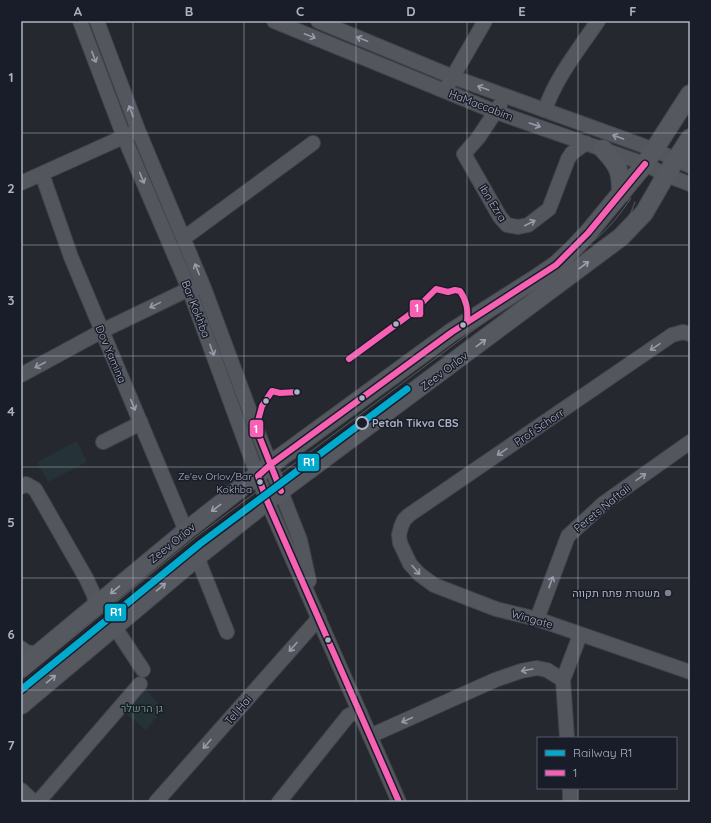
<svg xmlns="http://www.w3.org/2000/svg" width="711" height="823" font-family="Quicksand,Heebo,sans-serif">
	<rect width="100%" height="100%" fill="#25282f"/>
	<g fill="#253237">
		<polygon points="77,441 87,462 48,482 37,462"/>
		<polygon points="145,688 163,709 146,730 120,709"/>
	</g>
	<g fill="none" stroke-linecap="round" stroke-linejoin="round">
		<g stroke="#42444a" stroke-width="16">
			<g id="minor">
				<polyline points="80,21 124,137 189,289 267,501 399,802"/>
				<polyline points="97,21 138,130 204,288 256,428 300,540 309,581"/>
				<polyline points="274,21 496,112 645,164 666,175 690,184"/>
				<polyline points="318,21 453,77 655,150 690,166"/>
				<polyline points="448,85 485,21"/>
				<polyline points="500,105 478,138 464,154 500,217 507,225 518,227 528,225 549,209 568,159 572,153 586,143"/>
				<path d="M545,110C555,79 579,49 598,21"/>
				<polyline points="42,174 71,257 186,531"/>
				<polyline points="21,183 132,133"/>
				<polyline points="184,238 313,143"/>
				<polyline points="690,334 683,332 672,335 409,515 404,520 401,527 399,535 400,543 410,564 419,574 434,585 496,609 537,619 690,672"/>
				<polyline points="21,375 102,331 189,289 198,288"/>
				<polyline points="103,442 141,423"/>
				<polyline points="21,487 26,484 35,489 86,578 94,595 96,607"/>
				<polyline points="197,557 227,632"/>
				<polyline points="537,619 568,536 604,503 690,442"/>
				<polyline points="114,626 143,670"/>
				<polyline points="21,648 26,652 38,654"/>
				<polyline points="370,736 495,680 521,671 537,668 547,670 563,680"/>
				<polyline points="567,738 563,680 580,635"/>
				<polyline points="570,788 570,802"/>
				<polyline points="21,790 34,802"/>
				<polyline points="38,802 140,684"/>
				<polyline points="156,802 319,618"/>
				<polyline points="279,802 348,716 354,713 360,713"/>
			</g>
		</g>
		<g stroke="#42454c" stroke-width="20">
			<g id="major">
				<path d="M603,149C619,166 621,171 621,194"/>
				<polyline points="21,668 186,531 270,465 452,332 537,278 556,265 572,250 588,233 645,164 690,94"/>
				<polyline points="21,705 197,557 267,501 621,237 644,213 666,175 690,138"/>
			</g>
		</g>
		<use href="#minor" stroke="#54565e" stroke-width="14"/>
		<use href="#major" stroke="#565860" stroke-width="18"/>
		<g stroke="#575a61" stroke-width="1">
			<path d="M21,680L196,537L597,238C611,226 621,213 631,198"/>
			<polyline points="21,690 201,543 602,243 628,220 635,202"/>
		</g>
		<g stroke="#191d29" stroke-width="9">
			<g id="bus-1">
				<path d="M349,359L413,312L436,289L448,292L455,290L460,291C467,301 468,310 467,322"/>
				<polyline points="281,491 256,428 262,406 272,391 280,393 297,392"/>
				<polyline points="399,802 267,501 258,476 270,465 452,332 556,265 588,233 645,164"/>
			</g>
		</g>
		<use href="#bus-1" stroke="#f860b3" stroke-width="6"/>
		<g stroke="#191d29" stroke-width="10">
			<polyline id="rail-1" points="21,690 201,543 407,389"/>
		</g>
		<use href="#rail-1" stroke="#00a9ce" stroke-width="7"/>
	</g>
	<defs><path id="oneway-shaft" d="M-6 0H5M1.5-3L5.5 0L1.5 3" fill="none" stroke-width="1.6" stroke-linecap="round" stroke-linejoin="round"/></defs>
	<g stroke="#979ba9">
		<use href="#oneway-shaft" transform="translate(310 36) rotate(22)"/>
		<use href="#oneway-shaft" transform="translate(362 39) rotate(-158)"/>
		<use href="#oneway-shaft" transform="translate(94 57) rotate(69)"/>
		<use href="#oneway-shaft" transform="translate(483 88) rotate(-160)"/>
		<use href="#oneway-shaft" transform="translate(131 111) rotate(-111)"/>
		<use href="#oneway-shaft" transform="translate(535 125) rotate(19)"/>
		<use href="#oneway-shaft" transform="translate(618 137) rotate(-160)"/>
		<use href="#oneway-shaft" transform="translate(142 178) rotate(67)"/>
		<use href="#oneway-shaft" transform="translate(530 223) rotate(-27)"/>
		<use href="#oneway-shaft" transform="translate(197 269) rotate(-112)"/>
		<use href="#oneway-shaft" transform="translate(155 305) rotate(154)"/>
		<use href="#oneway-shaft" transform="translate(655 347) rotate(146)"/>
		<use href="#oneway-shaft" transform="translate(212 350) rotate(70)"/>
		<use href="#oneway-shaft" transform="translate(40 365) rotate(152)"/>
		<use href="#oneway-shaft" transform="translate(133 405) rotate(67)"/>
		<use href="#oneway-shaft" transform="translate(502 452) rotate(146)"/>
		<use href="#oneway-shaft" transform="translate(641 477) rotate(-35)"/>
		<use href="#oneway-shaft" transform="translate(416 570) rotate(49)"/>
		<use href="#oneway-shaft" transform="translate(551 582) rotate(-70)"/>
		<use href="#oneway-shaft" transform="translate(293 647) rotate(131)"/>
		<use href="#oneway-shaft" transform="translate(527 670) rotate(170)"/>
		<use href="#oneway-shaft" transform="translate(407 720) rotate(156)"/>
		<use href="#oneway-shaft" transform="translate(207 744) rotate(131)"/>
	</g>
	<g stroke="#9ca0ae">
		<use href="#oneway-shaft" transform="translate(584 265) rotate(-37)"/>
		<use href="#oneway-shaft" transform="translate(481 343) rotate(-37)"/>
		<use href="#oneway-shaft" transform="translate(216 508) rotate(143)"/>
		<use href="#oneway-shaft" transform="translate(161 587) rotate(-40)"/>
		<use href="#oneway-shaft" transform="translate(115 590) rotate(140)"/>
		<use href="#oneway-shaft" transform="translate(51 679) rotate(-40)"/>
	</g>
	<path fill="none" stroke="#adb2c2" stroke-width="1" stroke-opacity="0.55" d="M133,21V802M244,21V802M356,21V802M467,21V802M578,21V738M21,133H690M21,245H690M21,356H690M21,467H690M21,578H690M21,690H690M578,788V802"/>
	<g fill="#adb2c2" stroke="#191d29" stroke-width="1.5">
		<circle cx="396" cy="324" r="3.5"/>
		<circle cx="463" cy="325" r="3.5"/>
		<circle cx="297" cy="392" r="3.5"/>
		<circle cx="362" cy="398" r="3.5"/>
		<circle cx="266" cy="401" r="3.5"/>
		<circle cx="260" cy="482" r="3.5"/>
		<circle cx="328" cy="640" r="3.5"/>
	</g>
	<circle fill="#191d29" stroke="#adb2c2" stroke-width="2" cx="362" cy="423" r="6"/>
	<circle fill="#7d828f" stroke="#191d29" stroke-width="1.5" cx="668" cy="593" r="4"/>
	<g text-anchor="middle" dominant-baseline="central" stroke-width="3" stroke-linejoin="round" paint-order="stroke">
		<g font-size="10" fill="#adb2c2" stroke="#191d29" text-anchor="end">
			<text x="252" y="476">Ze'ev Orlov/Bar<tspan x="252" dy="13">Kokhba</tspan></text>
		</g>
		<g font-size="11" fill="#adb2c2" stroke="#191d29">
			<text transform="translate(481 105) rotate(21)">HaMaccabim</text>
			<text transform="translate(493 203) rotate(58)">Ibn Ezra</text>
			<text transform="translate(196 309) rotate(69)">Bar Kokhba</text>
			<text transform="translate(111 354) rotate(67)">Dov Yamina</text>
			<text transform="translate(444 371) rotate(-37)">Zeev Orlov</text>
			<text transform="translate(539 427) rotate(-34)">Prof Schorr</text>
			<text transform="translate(602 508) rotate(-39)">Perets Naftali</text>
			<text transform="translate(172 543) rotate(-39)">Zeev Orlov</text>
			<text transform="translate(532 619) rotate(16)">Wingate</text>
			<text transform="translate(238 710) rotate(-49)">Tel Hai</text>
		</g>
		<g font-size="11" font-weight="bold" fill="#adb2c2" stroke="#191d29" text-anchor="start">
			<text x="372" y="423">Petah Tikva CBS</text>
		</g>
		<g font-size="11" fill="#adb2c2" stroke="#191d29" text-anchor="end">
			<text x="660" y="593">משטרת פתח תקווה</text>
		</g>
		<g font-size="11" fill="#679177" stroke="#191d29">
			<text x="142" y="708">גן הרשלר</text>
		</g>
	</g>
	<g stroke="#191d29" stroke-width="1.5">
		<rect x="409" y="299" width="15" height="19" rx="4" fill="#f860b3"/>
		<rect x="249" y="419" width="15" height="19" rx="4" fill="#f860b3"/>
		<rect x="297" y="453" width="23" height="19" rx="4" fill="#00a9ce"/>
		<rect x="104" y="603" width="23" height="19" rx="4" fill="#00a9ce"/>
	</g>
	<g font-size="11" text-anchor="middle" font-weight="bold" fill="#fff">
		<text x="417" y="312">1</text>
		<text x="256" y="433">1</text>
		<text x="309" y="466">R1</text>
		<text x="116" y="616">R1</text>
	</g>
	<rect width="711" height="823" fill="none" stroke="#191d29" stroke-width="44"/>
	<rect x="537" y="737" width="140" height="52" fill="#191d29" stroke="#545966"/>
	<rect x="545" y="750" width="20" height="6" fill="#00a9ce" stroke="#545966"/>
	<text x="573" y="757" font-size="12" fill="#adb2c2">Railway R1</text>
	<rect x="545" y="770" width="20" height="6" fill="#f860b3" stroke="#545966"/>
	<text x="573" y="777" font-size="12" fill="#adb2c2">1</text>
	<rect x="22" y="22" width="667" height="779" fill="none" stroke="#adb2c2" stroke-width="1.5"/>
	<g font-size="13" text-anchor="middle" font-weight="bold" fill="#adb2c2">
		<text x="78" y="16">A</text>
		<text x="189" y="16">B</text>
		<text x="300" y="16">C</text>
		<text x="411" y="16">D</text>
		<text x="522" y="16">E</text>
		<text x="633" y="16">F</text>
		<text x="11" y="82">1</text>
		<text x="11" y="193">2</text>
		<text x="11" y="305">3</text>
		<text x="11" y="416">4</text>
		<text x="11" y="527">5</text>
		<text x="11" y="639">6</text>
		<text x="11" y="750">7</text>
	</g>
</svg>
